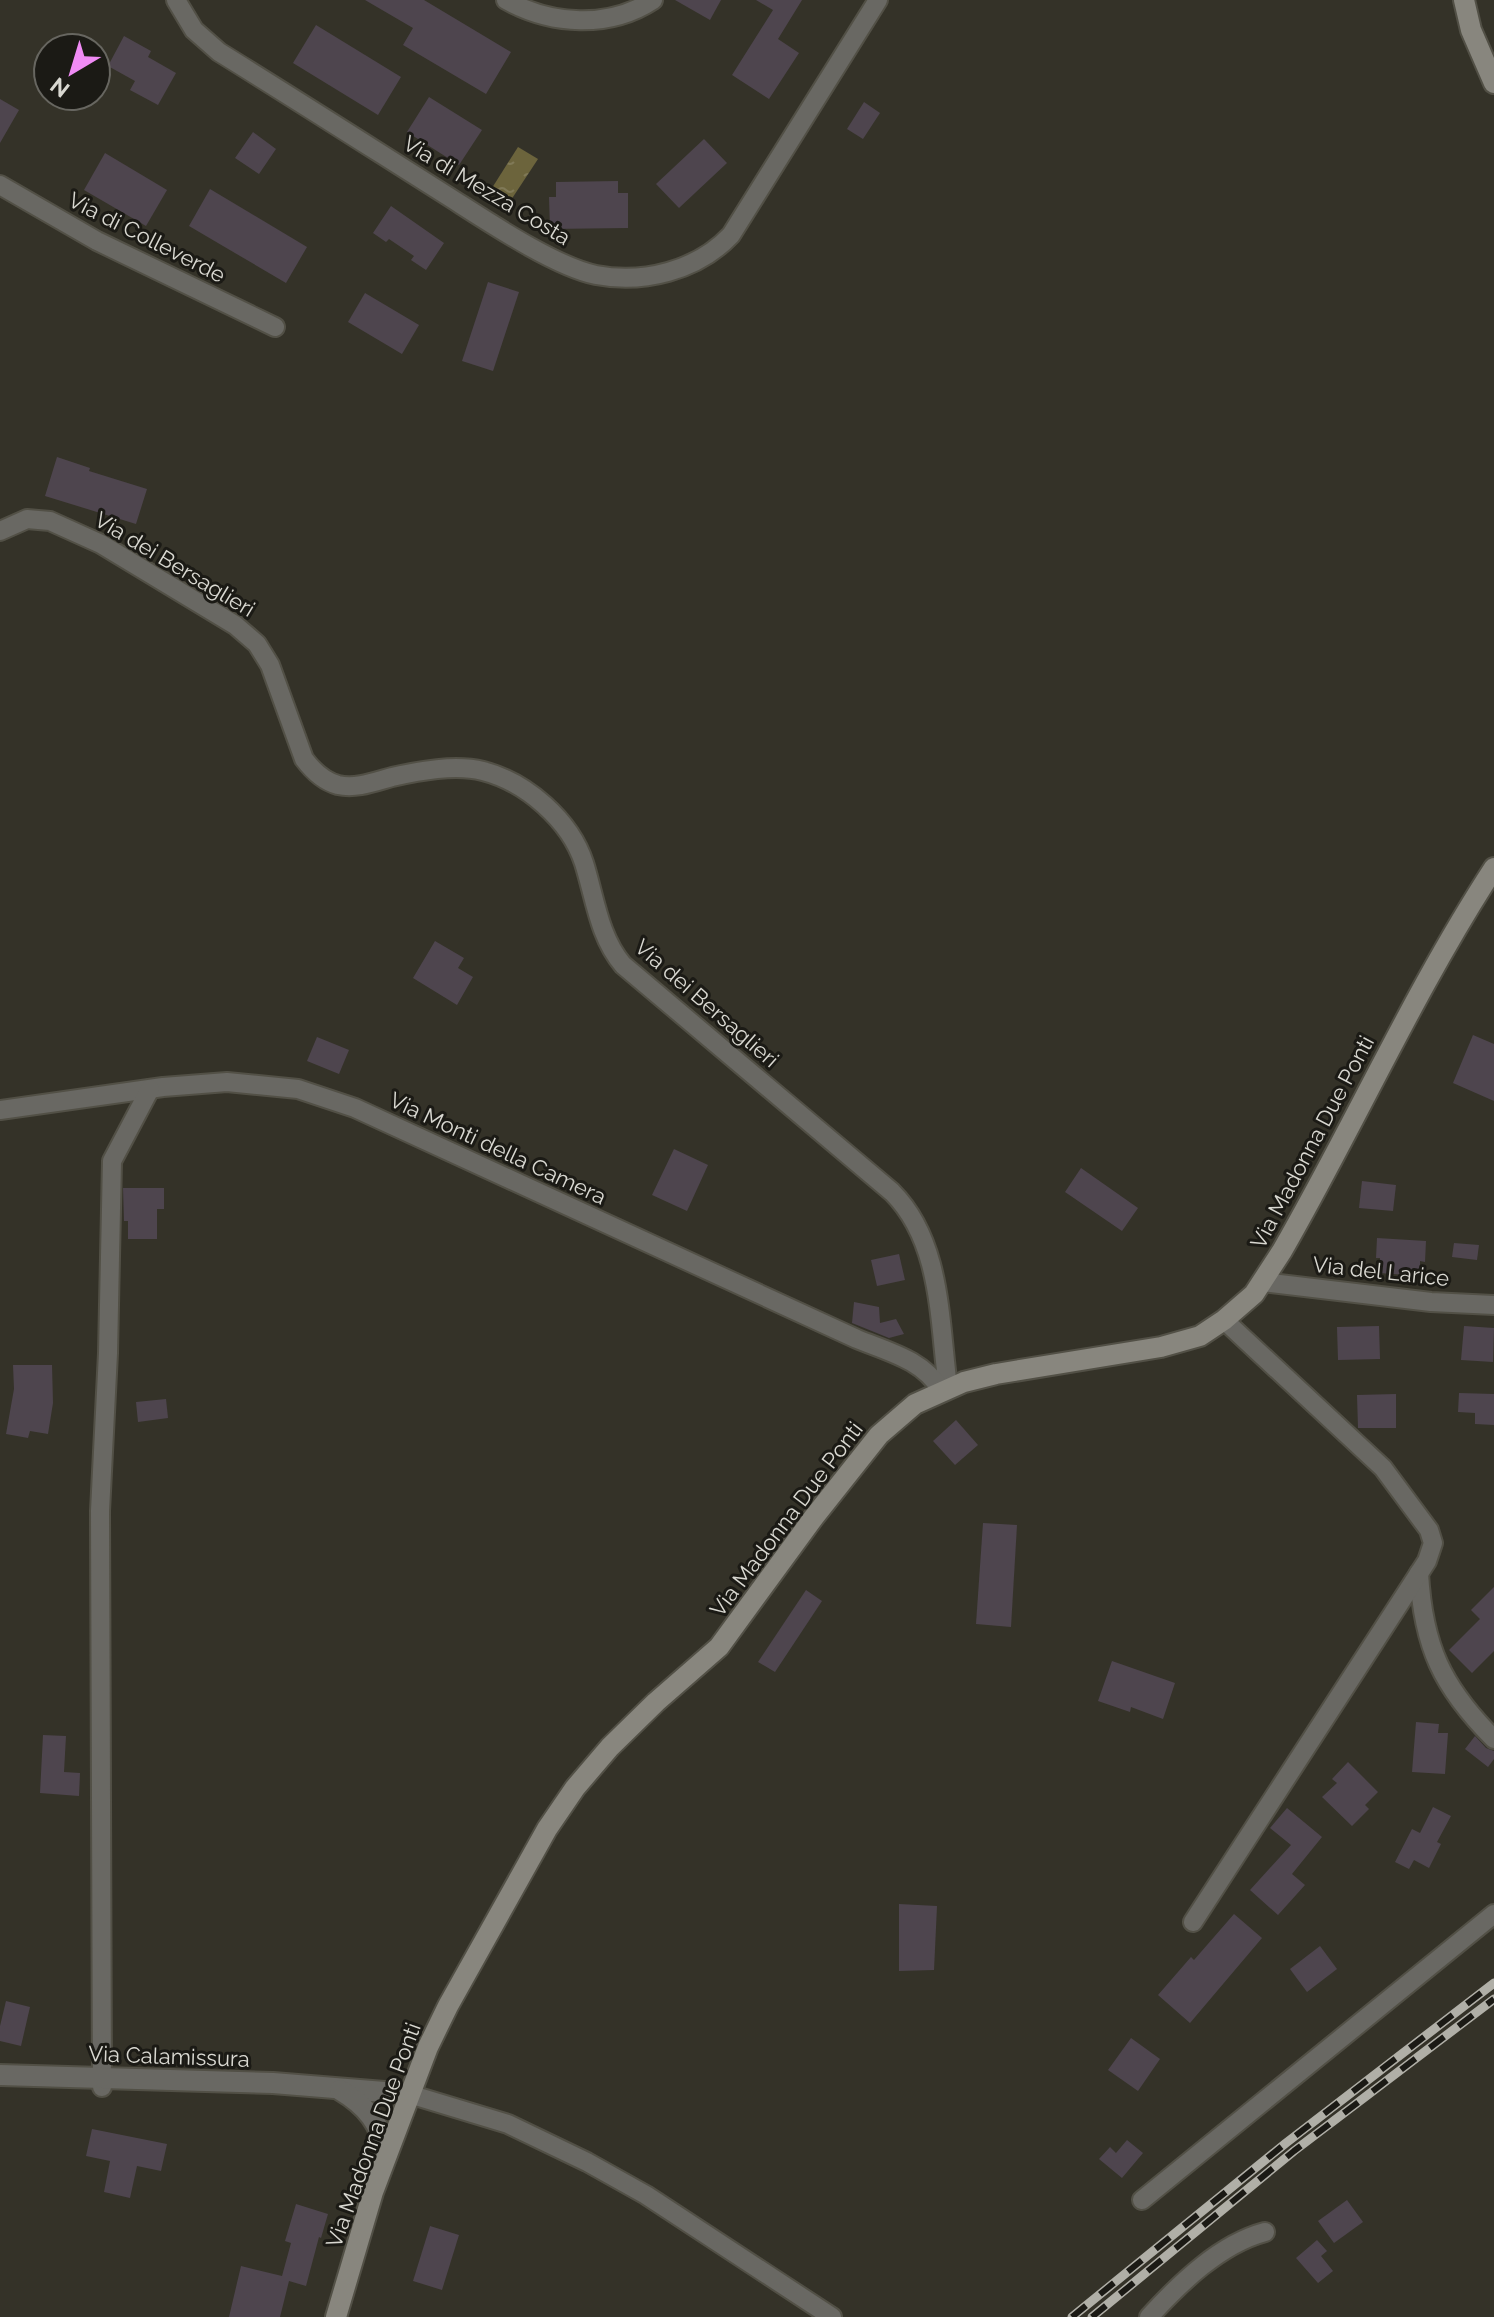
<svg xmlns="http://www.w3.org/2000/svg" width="1494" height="2317" font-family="Raleway,sans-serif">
	<defs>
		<pattern id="water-ripples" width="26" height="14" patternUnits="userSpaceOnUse" patternTransform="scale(2)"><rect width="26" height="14" fill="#6c643c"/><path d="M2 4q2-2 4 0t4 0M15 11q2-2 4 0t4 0" fill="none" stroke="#807957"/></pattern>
	</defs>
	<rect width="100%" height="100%" fill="#343228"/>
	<polygon fill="url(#water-ripples)" points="518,147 538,159 511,200 492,188"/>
	<g fill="#4e454e">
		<polygon points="365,0 424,0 511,52 486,94 403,45 413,28"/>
		<polygon points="675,0 721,0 710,20"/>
		<polygon points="756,0 802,0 778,39 799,53 769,99 732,75 773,10"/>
		<polygon points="316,25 401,77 378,115 293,63"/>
		<polygon points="124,36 151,51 148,57 176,73 158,105 130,90 135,81 108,66"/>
		<polygon points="429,97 482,130 459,165 407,132"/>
		<polygon points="0,99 19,110 0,143"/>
		<polygon points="864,102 880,113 863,139 847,129"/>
		<polygon points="253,132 276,149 259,174 235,158"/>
		<polygon points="704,139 727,163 679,208 656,184"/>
		<polygon points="105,153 167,190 146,226 84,190"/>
		<polygon points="618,181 618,193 628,193 628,228 550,229 549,197 556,197 556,182"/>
		<polygon points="210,189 307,247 286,283 189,226"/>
		<polygon points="391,206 444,243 426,270 411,260 414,256 389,239 386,242 373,233"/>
		<polygon points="488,282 519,292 493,371 462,361"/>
		<polygon points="365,293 419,325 402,354 348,322"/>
		<polygon points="57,457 90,468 89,471 147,489 136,524 45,496"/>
		<polygon points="435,941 464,958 458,968 473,977 457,1005 413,978"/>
		<polygon points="1473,1035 1494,1044 1494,1101 1453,1083"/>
		<polygon points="317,1037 349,1050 339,1074 307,1061"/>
		<polygon points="674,1149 708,1165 687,1211 652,1195"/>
		<polygon points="1081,1168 1138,1208 1122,1231 1065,1192"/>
		<polygon points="1362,1181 1396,1185 1393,1211 1359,1208"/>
		<polygon points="123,1188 164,1188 164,1209 157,1209 157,1239 128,1239 128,1221 124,1221"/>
		<polygon points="1377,1238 1426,1241 1425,1262 1420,1261 1420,1276 1379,1273 1380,1258 1376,1258"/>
		<polygon points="1454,1243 1479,1245 1477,1260 1452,1257"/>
		<polygon points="899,1254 905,1280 877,1286 871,1260"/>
		<polygon points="854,1302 879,1307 880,1323 896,1319 904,1334 889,1338 852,1323"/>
		<polygon points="1379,1326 1380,1359 1338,1360 1337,1327"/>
		<polygon points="1464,1326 1494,1328 1493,1362 1461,1360"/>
		<polygon points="13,1365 52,1365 53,1403 48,1434 30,1431 28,1438 6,1434 14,1389"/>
		<polygon points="1459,1393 1494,1394 1494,1425 1475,1424 1475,1413 1458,1412"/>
		<polygon points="1396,1394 1396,1428 1358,1428 1357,1395"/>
		<polygon points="166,1399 168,1418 138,1422 136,1402"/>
		<polygon points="956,1420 978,1445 955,1465 933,1441"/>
		<polygon points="983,1523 1017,1525 1011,1627 976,1624"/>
		<polygon points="1494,1587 1494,1651 1472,1673 1449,1650 1480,1619 1471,1610"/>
		<polygon points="806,1590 822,1601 775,1672 758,1662"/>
		<polygon points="1112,1661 1175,1683 1163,1719 1131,1707 1130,1712 1098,1701"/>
		<polygon points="1416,1722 1439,1724 1438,1733 1448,1733 1445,1774 1412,1772"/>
		<polygon points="43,1735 66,1736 64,1772 80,1773 79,1796 40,1793"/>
		<polygon points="1475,1736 1486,1748 1494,1751 1494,1759 1488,1767 1465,1749"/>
		<polygon points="1348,1762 1378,1792 1365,1805 1369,1809 1352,1826 1322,1797 1337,1783 1332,1779"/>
		<polygon points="1433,1807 1451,1816 1437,1842 1441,1844 1429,1868 1414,1860 1409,1869 1395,1862 1412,1829 1420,1833"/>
		<polygon points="1287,1808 1322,1837 1292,1874 1305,1885 1278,1915 1250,1890 1291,1845 1270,1828"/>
		<polygon points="899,1904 937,1906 934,1970 899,1971"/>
		<polygon points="1234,1914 1262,1938 1190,2023 1158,1995 1191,1957 1194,1960"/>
		<polygon points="1320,1946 1337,1969 1307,1992 1290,1969"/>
		<polygon points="6,2001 30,2007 21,2046 0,2041 0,2026"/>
		<polygon points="1131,2038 1160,2059 1138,2091 1108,2070"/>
		<polygon points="92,2129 167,2144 161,2171 137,2166 130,2198 104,2192 110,2161 86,2156"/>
		<polygon points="1127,2140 1143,2153 1122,2178 1099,2159 1110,2147 1116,2153"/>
		<polygon points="1347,2200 1363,2222 1334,2243 1318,2221"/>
		<polygon points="296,2204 328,2214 321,2238 319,2237 306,2286 289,2281 280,2317 229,2317 241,2266 282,2276 291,2243 285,2241"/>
		<polygon points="430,2226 459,2235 442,2290 413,2281"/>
		<polygon points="1317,2240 1327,2251 1321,2256 1333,2271 1318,2283 1296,2258"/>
	</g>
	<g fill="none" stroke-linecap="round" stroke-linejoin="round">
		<g stroke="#525046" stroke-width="22">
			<g id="minor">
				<path d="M176,0L194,30L219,52C295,99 370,147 446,195C484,219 553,266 596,275C643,284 697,271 731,235L878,0"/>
				<path d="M506,0C551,25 609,29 653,0"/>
				<polyline points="0,185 97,241 275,327"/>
				<path d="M0,531L27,519L50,521L101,544L235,625L257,644L270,665L304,759C313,771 323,781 338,785C356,789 374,782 392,777C419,771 455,764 483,771C526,782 570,820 584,863C595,898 599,937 623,965L892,1192C942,1242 939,1321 948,1387"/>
				<path d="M0,1110L163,1087L227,1082L298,1089L355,1108L857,1339C889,1352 923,1360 941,1390"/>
				<polyline points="1263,1282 1431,1302 1494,1305"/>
				<path d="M1419,1573C1423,1646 1442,1687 1494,1739"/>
				<polyline points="1193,1922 1427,1561 1433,1543 1429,1530 1383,1468 1224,1320"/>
				<polyline points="102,2087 100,1511 108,1353 112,1161 150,1089"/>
				<polyline points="409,2094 508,2124 587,2162 646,2195 832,2317"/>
				<polyline points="1142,2200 1494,1914"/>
				<path d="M1149,2317C1180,2283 1220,2244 1265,2232"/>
			</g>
		</g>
		<g stroke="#525046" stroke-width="24">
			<g id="tertiary">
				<polyline points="0,2075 273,2083 409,2094"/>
				<path d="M340,2090C367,2106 380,2123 387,2154"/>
			</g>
		</g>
		<g stroke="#525046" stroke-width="24">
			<g id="secondary">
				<polyline points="1464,0 1471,30 1494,83"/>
				<path d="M336,2317L373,2192L428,2047L448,2006L547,1829L575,1788L610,1747L656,1702L719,1647L814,1517L879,1435L915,1404L964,1382L996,1374L1161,1347L1200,1336L1224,1320L1254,1294L1282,1251C1355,1124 1414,991 1494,868"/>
			</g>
		</g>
		<use href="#minor" stroke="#696863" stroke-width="18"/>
		<use href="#tertiary" stroke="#696863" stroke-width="20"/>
		<use href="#secondary" stroke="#88867e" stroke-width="20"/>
		<g stroke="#b0afa7" stroke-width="9">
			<g id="rail">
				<polyline points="1072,2317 1286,2143 1494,1983"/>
				<polyline points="1092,2317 1294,2151 1494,1999"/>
			</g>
		</g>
		<use href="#rail" stroke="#1b1a15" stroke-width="6" stroke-dasharray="18" stroke-linecap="butt"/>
	</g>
	<g text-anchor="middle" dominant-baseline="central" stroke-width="6" stroke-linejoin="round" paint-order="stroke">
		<g font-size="22" fill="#d9d8d1" stroke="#1b1a15">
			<text transform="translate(487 190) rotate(31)">Via di Mezza Costa</text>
			<text transform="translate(147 237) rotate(27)">Via di Colleverde</text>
			<text transform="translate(175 564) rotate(31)">Via dei Bersaglieri</text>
			<text transform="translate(707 1003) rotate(41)">Via dei Bersaglieri</text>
			<text transform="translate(1312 1142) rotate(-62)">Via Madonna Due Ponti</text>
			<text transform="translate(498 1148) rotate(25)">Via Monti della Camera</text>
			<text transform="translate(1381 1271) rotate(6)">Via del Larice</text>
			<text transform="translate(786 1519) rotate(-53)">Via Madonna Due Ponti</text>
			<text transform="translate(169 2056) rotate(2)">Via Calamissura</text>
			<text transform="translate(373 2135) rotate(-70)">Via Madonna Due Ponti</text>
		</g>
	</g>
	<g transform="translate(72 72) rotate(218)"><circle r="38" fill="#1b1a15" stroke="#676660" stroke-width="2"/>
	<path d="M0-6L14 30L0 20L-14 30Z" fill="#f08bf5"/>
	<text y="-12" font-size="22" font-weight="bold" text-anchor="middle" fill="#d9d8d1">N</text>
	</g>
</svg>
